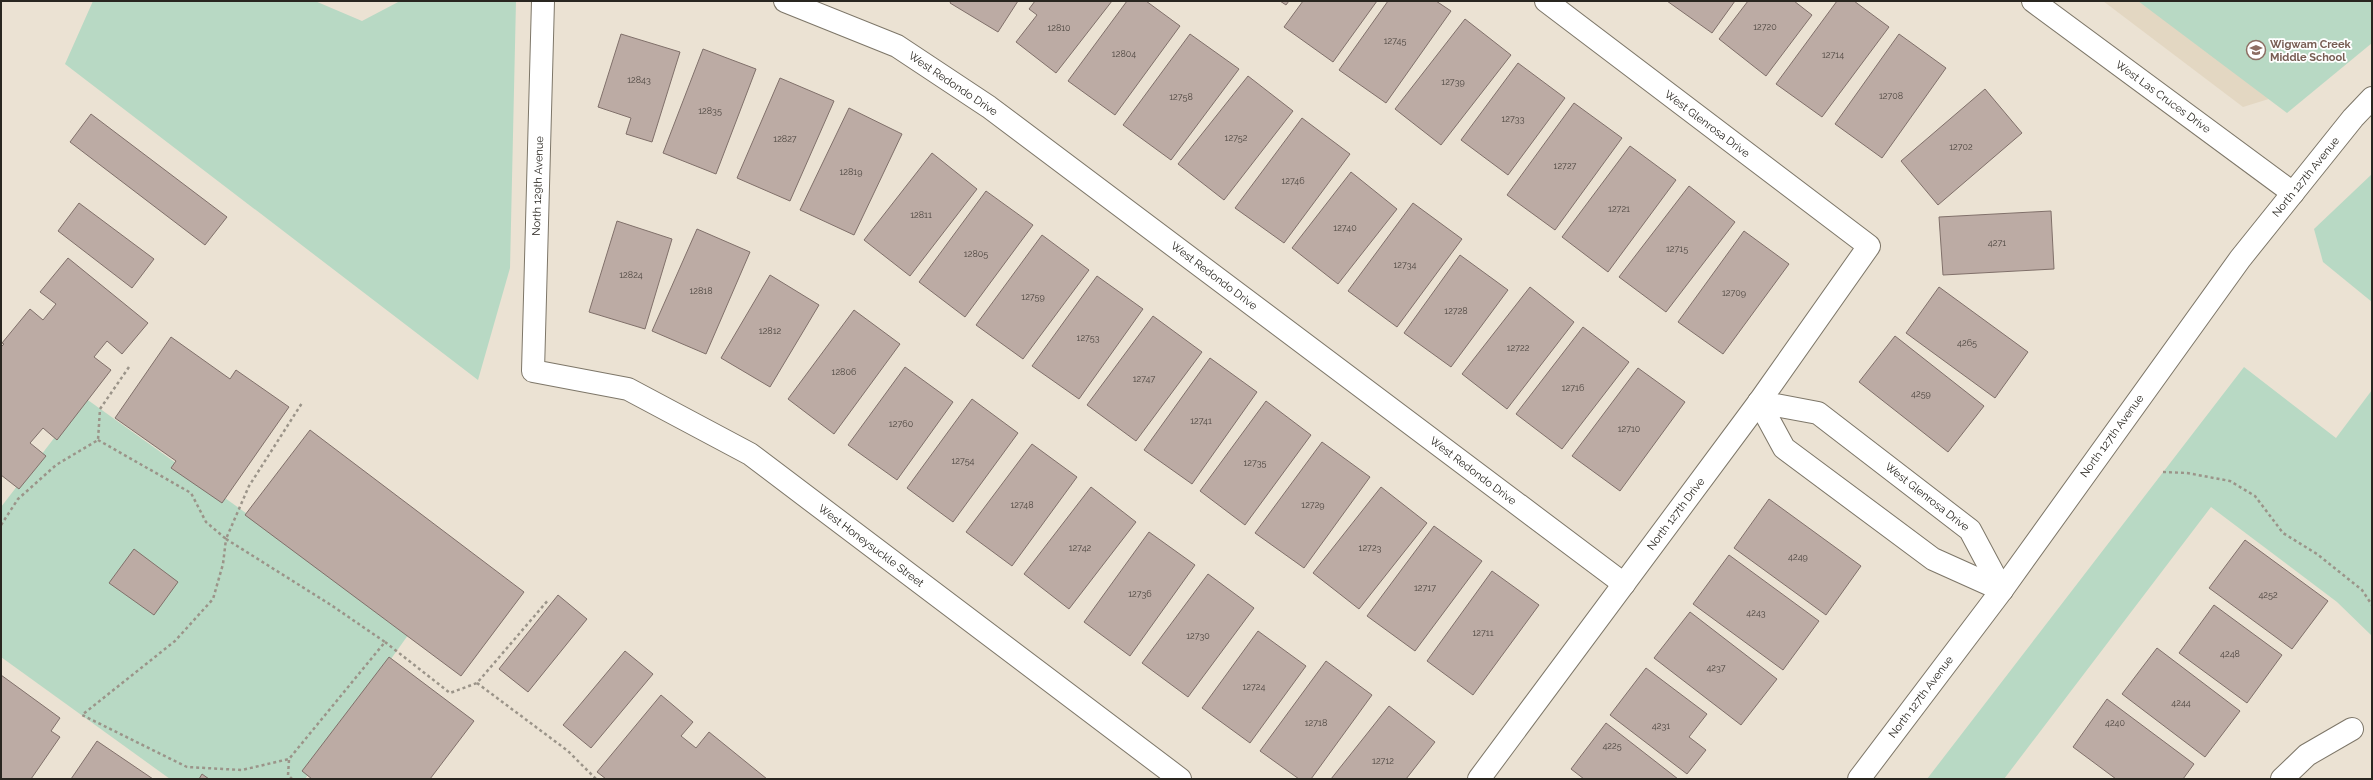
<svg xmlns="http://www.w3.org/2000/svg" width="2373" height="780" font-family="Raleway,sans-serif">
	<rect width="100%" height="100%" fill="#ebe2d3"/>
	<polygon fill="#e3d7c2" points="2103,1 2372,1 2317,84 2243,107"/>
	<g fill="#b8d9c4">
		<polygon points="93,1 315,1 362,21 400,1 516,1 510,268 478,380 65,64"/>
		<polygon points="2138,1 2372,1 2372,43 2287,113"/>
		<polygon points="2372,174 2372,302 2323,262 2314,229"/>
		<polygon points="2244,367 2336,438 2372,390 2372,636 2337,602 2211,507 2004,779 1927,779"/>
		<polygon points="85,398 411,631 305,779 170,779 1,657 1,507"/>
	</g>
	<g fill="#bcaba4" stroke="#80706a">
		<polygon points="951,1 1018,1 998,32 950,3"/>
		<polygon points="1035,1 1112,1 1056,73 1016,42 1037,15 1029,9"/>
		<polygon points="1127,1 1146,1 1180,26 1115,115 1068,81"/>
		<polygon points="1280,1 1289,1 1286,5"/>
		<polygon points="1303,1 1377,1 1333,62 1284,27"/>
		<polygon points="1388,1 1436,1 1451,11 1386,103 1339,70"/>
		<polygon points="1667,1 1735,1 1712,33"/>
		<polygon points="1748,1 1794,1 1812,15 1766,76 1719,39"/>
		<polygon points="1837,1 1854,1 1889,27 1822,117 1776,84"/>
		<polygon points="1465,19 1511,55 1441,145 1395,109"/>
		<polygon points="621,34 680,52 652,142 626,134 631,118 598,107"/>
		<polygon points="1190,34 1239,69 1171,160 1123,125"/>
		<polygon points="1899,34 1946,68 1882,158 1835,124"/>
		<polygon points="703,49 756,69 716,174 663,153"/>
		<polygon points="1518,63 1565,98 1508,175 1461,140"/>
		<polygon points="1248,76 1293,111 1224,200 1178,164"/>
		<polygon points="780,78 834,101 790,201 737,178"/>
		<polygon points="1985,89 2022,133 1938,205 1901,161"/>
		<polygon points="1574,103 1622,138 1555,230 1507,195"/>
		<polygon points="849,108 902,134 854,235 800,210"/>
		<polygon points="91,114 227,217 205,245 70,142"/>
		<polygon points="1302,118 1350,154 1284,243 1235,208"/>
		<polygon points="1630,146 1676,180 1608,272 1562,237"/>
		<polygon points="932,153 977,189 910,276 864,240"/>
		<polygon points="1351,172 1397,209 1338,284 1292,248"/>
		<polygon points="1689,186 1735,222 1666,312 1619,277"/>
		<polygon points="986,191 1033,225 965,317 919,282"/>
		<polygon points="79,203 154,259 132,288 58,231"/>
		<polygon points="1413,203 1462,239 1397,327 1348,291"/>
		<polygon points="2051,211 2054,269 1943,275 1939,217"/>
		<polygon points="617,221 672,239 645,329 589,312"/>
		<polygon points="697,229 750,252 706,354 652,331"/>
		<polygon points="1744,231 1789,264 1723,354 1678,322"/>
		<polygon points="1042,235 1089,270 1023,359 976,325"/>
		<polygon points="1460,255 1508,290 1451,367 1404,333"/>
		<polygon points="68,258 148,323 122,354 107,341 94,357 111,370 57,440 43,428 30,443 46,456 19,489 1,475 1,347 4,344 2,343 30,309 43,320 56,304 40,292"/>
		<polygon points="770,275 819,305 770,387 721,358"/>
		<polygon points="1097,276 1143,309 1079,399 1032,366"/>
		<polygon points="1530,287 1574,322 1507,409 1462,374"/>
		<polygon points="1939,287 2028,352 1995,398 1906,333"/>
		<polygon points="854,310 900,344 834,434 788,399"/>
		<polygon points="1153,316 1202,352 1136,441 1087,405"/>
		<polygon points="1583,327 1629,362 1562,449 1516,414"/>
		<polygon points="1895,336 1984,406 1948,452 1859,382"/>
		<polygon points="171,337 230,379 236,370 289,407 222,503 171,468 176,461 115,418"/>
		<polygon points="1210,358 1257,392 1192,484 1144,450"/>
		<polygon points="905,367 953,402 897,480 848,445"/>
		<polygon points="1638,368 1685,402 1620,491 1572,456"/>
		<polygon points="972,399 1018,433 953,522 907,488"/>
		<polygon points="1266,401 1311,435 1245,525 1200,491"/>
		<polygon points="310,430 524,592 461,676 245,515"/>
		<polygon points="1322,442 1370,477 1304,568 1255,533"/>
		<polygon points="1032,444 1077,477 1012,566 966,532"/>
		<polygon points="1091,487 1136,522 1069,609 1024,574"/>
		<polygon points="1381,487 1427,523 1359,609 1313,573"/>
		<polygon points="1769,499 1861,566 1826,615 1734,548"/>
		<polygon points="1434,526 1482,561 1415,651 1367,616"/>
		<polygon points="1149,532 1195,565 1130,656 1084,622"/>
		<polygon points="2245,540 2328,601 2292,649 2209,588"/>
		<polygon points="134,549 178,582 154,615 109,583"/>
		<polygon points="1729,555 1819,621 1783,670 1693,604"/>
		<polygon points="1492,571 1539,605 1473,695 1427,661"/>
		<polygon points="1208,574 1254,608 1188,697 1142,663"/>
		<polygon points="558,595 587,619 528,692 499,669"/>
		<polygon points="2214,605 2282,655 2247,703 2179,653"/>
		<polygon points="1690,612 1777,679 1741,725 1654,658"/>
		<polygon points="1258,631 1306,666 1250,743 1202,708"/>
		<polygon points="2157,648 2240,711 2205,757 2122,694"/>
		<polygon points="625,651 653,674 591,748 563,725"/>
		<polygon points="389,657 474,721 430,779 312,779 302,771"/>
		<polygon points="1326,661 1372,695 1311,779 1299,779 1260,751"/>
		<polygon points="1646,668 1707,714 1689,737 1706,750 1687,774 1610,715"/>
		<polygon points="1,675 60,718 51,731 60,737 31,779 1,779"/>
		<polygon points="661,695 693,722 681,736 696,748 709,732 767,779 606,779 597,772"/>
		<polygon points="2107,699 2194,764 2183,779 2116,779 2073,747"/>
		<polygon points="1389,706 1435,742 1406,779 1331,779"/>
		<polygon points="1606,723 1678,779 1584,779 1571,769"/>
		<polygon points="97,741 153,779 71,779"/>
		<polygon points="202,774 209,779 199,779"/>
	</g>
	<g fill="none" stroke-linecap="round" stroke-linejoin="round">
		<g stroke="#7d7668" stroke-width="24">
			<g id="minor">
				<polyline points="543,1 533,371 628,389 750,454 1180,779"/>
				<polyline points="785,1 897,46 989,107 1624,584"/>
				<polyline points="2033,1 2293,193"/>
				<polyline points="1759,402 1818,413 1970,530 2002,590"/>
				<polyline points="1759,402 1784,448 1933,559 2002,590"/>
				<polyline points="1479,779 1759,402 1869,246 1546,1"/>
				<polyline points="2282,779 2307,755 2352,729"/>
			</g>
		</g>
		<g stroke="#7d7668" stroke-width="24">
			<polyline id="tertiary" points="1859,779 2002,590 2240,259 2353,118 2372,98"/>
		</g>
		<g stroke="#9b9489" stroke-width="2.5" stroke-dasharray="3 3" stroke-linecap="butt">
			<polyline points="98,440 191,493 206,522 226,539 249,486 302,403"/>
			<polyline points="2163,472 2187,473 2230,481 2255,496 2283,533 2317,554 2362,590 2372,605"/>
			<polyline points="1,525 18,499 56,465 98,440 100,409 129,367"/>
			<polygon points="226,539 331,605 385,642 289,759 242,770 187,767 82,715 175,641 213,599 223,564"/>
			<polyline points="385,642 450,693 477,683 549,599"/>
			<polyline points="477,683 568,751 596,779"/>
			<polyline points="289,760 288,775 292,779"/>
		</g>
		<use href="#minor" stroke="#fff" stroke-width="22"/>
		<use href="#tertiary" stroke="#fff" stroke-width="22"/>
	</g>
	<defs>
		<g id="school-ring" transform="scale(1)"><circle r="9.5" fill="#fff" stroke="#8d6e63" stroke-width="1.5"/><path d="M0-5L7-2L0 1L-7-2ZM-4 1L0 2.5L4 1V4Q0 6-4 4Z" fill="#8d6e63"/></g>
	</defs>
	<g fill-rule="evenodd">
		<use href="#school-ring" x="2256" y="50"/>
	</g>
	<g text-anchor="middle" dominant-baseline="central" stroke-width="3.5" stroke-linejoin="round" paint-order="stroke">
		<g font-size="9" fill="#4e4741">
			<text x="1765" y="27">12720</text>
			<text x="1059" y="28">12810</text>
			<text x="1395" y="41">12745</text>
			<text x="1124" y="54">12804</text>
			<text x="1833" y="55">12714</text>
			<text x="639" y="80">12843</text>
			<text x="1453" y="82">12739</text>
			<text x="1891" y="96">12708</text>
			<text x="1181" y="97">12758</text>
			<text x="710" y="111">12835</text>
			<text x="1513" y="119">12733</text>
			<text x="1236" y="138">12752</text>
			<text x="785" y="139">12827</text>
			<text x="1961" y="147">12702</text>
			<text x="1565" y="166">12727</text>
			<text x="851" y="172">12819</text>
			<text x="1293" y="181">12746</text>
			<text x="1619" y="209">12721</text>
			<text x="921" y="215">12811</text>
			<text x="1345" y="228">12740</text>
			<text x="1997" y="243">4271</text>
			<text x="1677" y="249">12715</text>
			<text x="976" y="254">12805</text>
			<text x="1405" y="265">12734</text>
			<text x="631" y="275">12824</text>
			<text x="701" y="291">12818</text>
			<text x="1734" y="293">12709</text>
			<text x="1033" y="297">12759</text>
			<text x="1456" y="311">12728</text>
			<text x="770" y="331">12812</text>
			<text x="1088" y="338">12753</text>
			<text x="1967" y="343">4265</text>
			<text x="1518" y="348">12722</text>
			<text x="844" y="372">12806</text>
			<text x="1144" y="379">12747</text>
			<text x="1573" y="388">12716</text>
			<text x="1921" y="394">4259</text>
			<text x="1201" y="421">12741</text>
			<text x="901" y="424">12760</text>
			<text x="1629" y="429">12710</text>
			<text x="963" y="461">12754</text>
			<text x="1255" y="463">12735</text>
			<text x="1022" y="505">12748</text>
			<text x="1313" y="505">12729</text>
			<text x="1080" y="548">12742</text>
			<text x="1370" y="548">12723</text>
			<text x="1798" y="557">4249</text>
			<text x="1425" y="588">12717</text>
			<text x="1140" y="594">12736</text>
			<text x="2268" y="595">4252</text>
			<text x="1756" y="613">4243</text>
			<text x="1483" y="633">12711</text>
			<text x="1198" y="636">12730</text>
			<text x="2230" y="654">4248</text>
			<text x="1716" y="668">4237</text>
			<text x="1254" y="687">12724</text>
			<text x="2181" y="703">4244</text>
			<text x="1316" y="723">12718</text>
			<text x="2115" y="723">4240</text>
			<text x="1661" y="726">4231</text>
			<text x="1612" y="746">4225</text>
			<text x="1383" y="761">12712</text>
		</g>
		<g font-size="11" font-weight="bold" fill="#785e54" stroke="#fff" text-anchor="start">
			<text x="2270" y="44">Wigwam Creek<tspan x="2270" dy="13">Middle School</tspan></text>
		</g>
		<g font-size="11" fill="#292620" stroke="#fff">
			<text transform="translate(953 84) rotate(34)">West Redondo Drive</text>
			<text transform="translate(2163 97) rotate(36)">West Las Cruces Drive</text>
			<text transform="translate(1707 124) rotate(37)">West Glenrosa Drive</text>
			<text transform="translate(2306 177) rotate(-51)">North 127th Avenue</text>
			<text transform="translate(538 186) rotate(-88)">North 129th Avenue</text>
			<text transform="translate(1214 276) rotate(37)">West Redondo Drive</text>
			<text transform="translate(2112 436) rotate(-54)">North 127th Avenue</text>
			<text transform="translate(1473 471) rotate(37)">West Redondo Drive</text>
			<text transform="translate(1927 497) rotate(38)">West Glenrosa Drive</text>
			<text transform="translate(1676 514) rotate(-53)">North 127th Drive</text>
			<text transform="translate(871 546) rotate(37)">West Honeysuckle Street</text>
			<text transform="translate(1921 697) rotate(-53)">North 127th Avenue</text>
		</g>
	</g>
	<rect width="2373" height="780" fill="none" stroke="#292620" stroke-width="4"/>
</svg>
